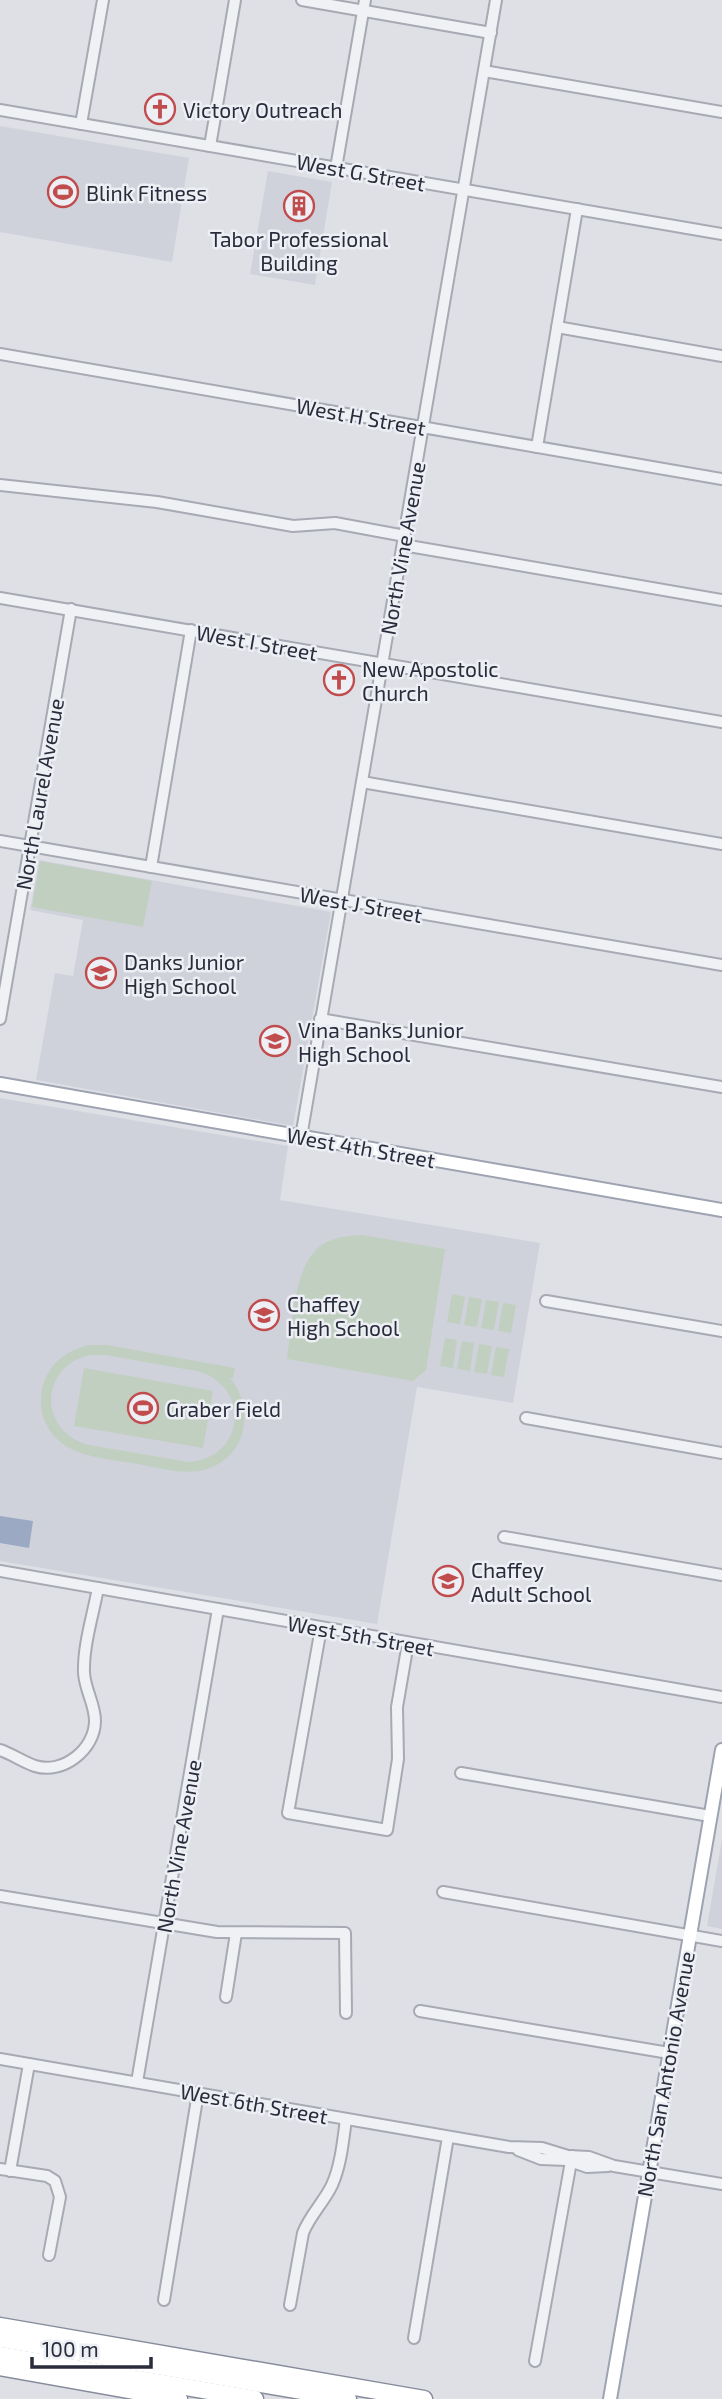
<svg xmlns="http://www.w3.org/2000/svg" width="722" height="2399" font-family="'Exo 2',sans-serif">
	<rect width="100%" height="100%" fill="#dee0e6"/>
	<g fill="#d0d2db">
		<polygon points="0,126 189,158 172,262 0,232"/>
		<polygon points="268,171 332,182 315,285 250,274"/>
		<polygon points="39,860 331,912 293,1126 36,1080 55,973 73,976 83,920 30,910"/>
		<polygon points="0,1098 288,1146 280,1200 540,1243 513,1403 417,1387 377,1624 0,1561"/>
		<polygon points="722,1839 722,1929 707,1926"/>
	</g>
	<g fill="#c1cfc0" fill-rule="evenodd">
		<polygon points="40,861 152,881 143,927 32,907"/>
		<path d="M362,1235L445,1249L426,1370L413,1381L287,1359C292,1326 293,1268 320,1246C332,1237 348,1236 362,1235Z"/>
		<polygon points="452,1294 465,1297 460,1324 447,1322"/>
		<polygon points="469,1297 482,1299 477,1327 464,1325"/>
		<polygon points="486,1300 499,1302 494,1330 481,1328"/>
		<polygon points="503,1303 516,1305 511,1333 498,1331"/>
		<polygon points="445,1338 457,1340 453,1368 440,1366"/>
		<polygon points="462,1341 474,1343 470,1371 457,1369"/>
		<polygon points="479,1344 492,1346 487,1374 474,1372"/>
		<path d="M89,1345H107L235,1368L233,1378H230C255,1408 248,1456 207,1469C185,1476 160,1468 138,1464C104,1458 61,1458 45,1422C40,1410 40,1397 43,1385C50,1363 67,1350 89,1345ZM90,1355H105L197,1371C252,1386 245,1458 189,1462L89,1445C38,1432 39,1366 90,1355Z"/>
		<polygon points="496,1347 509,1349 504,1377 491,1375"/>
		<polygon points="84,1368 213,1391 203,1448 74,1426"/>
	</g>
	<polygon fill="#9ba9c3" points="0,1516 33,1521 29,1548 0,1543"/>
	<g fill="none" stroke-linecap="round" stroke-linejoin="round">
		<g stroke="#a7aab3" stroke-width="14">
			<g id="minor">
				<polyline points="302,0 491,33"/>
				<polyline points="484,71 722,112"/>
				<polyline points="0,110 722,234"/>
				<polyline points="81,124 103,0"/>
				<polyline points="210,146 235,0"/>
				<polyline points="336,168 365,0"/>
				<polyline points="557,327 722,356"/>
				<polyline points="0,354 722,479"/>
				<polyline points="537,447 577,209"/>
				<polyline points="0,485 157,502 293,526 335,523 405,536"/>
				<polyline points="403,545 722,600"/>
				<polyline points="0,598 722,722"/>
				<polyline points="362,782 722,844"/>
				<polyline points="0,841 722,965"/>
				<polyline points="151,867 191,630"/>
				<polyline points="0,1019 71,609"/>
				<polyline points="320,1019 722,1087"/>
				<polyline points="301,1137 496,0"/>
				<polyline points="546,1301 722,1331"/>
				<polyline points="526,1418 722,1453"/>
				<polyline points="504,1537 722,1575"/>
				<polyline points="0,1571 722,1697"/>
				<polyline points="321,1628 288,1813 387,1830 398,1759 397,1707 408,1643"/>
				<path d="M0,1750C12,1754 23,1762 35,1766C63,1775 95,1749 95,1721C95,1704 85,1690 84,1673C83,1646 93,1615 98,1588"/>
				<polyline points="461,1773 710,1816"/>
				<polyline points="443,1892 722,1941"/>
				<polyline points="0,1896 217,1932 345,1933 346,2013"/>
				<polyline points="226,1997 236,1933"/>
				<polyline points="420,2011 669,2053"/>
				<polyline points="0,2059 509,2147 542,2148 568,2156 589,2157 614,2166 722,2184"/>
				<polyline points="137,2082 218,1609"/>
				<polyline points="518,2150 541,2159 567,2160 587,2167 608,2166"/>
				<polyline points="0,2169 47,2176 55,2181 60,2197 49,2255"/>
				<polyline points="10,2171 29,2064"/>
				<polyline points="164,2300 198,2093"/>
				<path d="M290,2305L303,2233C310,2215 324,2202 332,2185C341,2165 343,2141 346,2119"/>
				<polyline points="414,2338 448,2137"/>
				<polyline points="535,2361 572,2156"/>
			</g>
		</g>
		<g stroke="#9ea3b1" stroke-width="16">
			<g id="major">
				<polyline points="0,1084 722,1210"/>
				<polyline points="610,2399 722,1750"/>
			</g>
		</g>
		<g stroke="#868c9b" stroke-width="19">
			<g id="highway">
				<polyline points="0,2326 424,2399"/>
				<polyline points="0,2339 348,2399"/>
				<polyline points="0,2355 255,2399"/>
				<polyline points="0,2367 179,2399"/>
			</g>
		</g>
		<use href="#minor" stroke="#f0f1f5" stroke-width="10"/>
		<use href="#major" stroke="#fff" stroke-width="12"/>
		<use href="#highway" stroke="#fff" stroke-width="16"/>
	</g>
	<defs>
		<g id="church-ring" transform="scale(1.575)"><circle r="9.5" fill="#edeff4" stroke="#c14c4d" stroke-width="1.5"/><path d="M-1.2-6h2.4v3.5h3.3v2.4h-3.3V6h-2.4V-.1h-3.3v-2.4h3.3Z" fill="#c14c4d"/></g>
		<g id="stadium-ring" transform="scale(1.575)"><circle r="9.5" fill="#edeff4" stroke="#c14c4d" stroke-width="1.5"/><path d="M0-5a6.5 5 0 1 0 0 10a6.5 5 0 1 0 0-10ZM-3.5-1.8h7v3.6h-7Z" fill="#c14c4d"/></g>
		<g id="building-ring" transform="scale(1.575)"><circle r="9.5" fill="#edeff4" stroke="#c14c4d" stroke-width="1.5"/><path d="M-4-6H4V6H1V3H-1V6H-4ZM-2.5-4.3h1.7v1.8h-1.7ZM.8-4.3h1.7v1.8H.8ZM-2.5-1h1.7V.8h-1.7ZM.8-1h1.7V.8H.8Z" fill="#c14c4d"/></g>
		<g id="school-ring" transform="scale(1.575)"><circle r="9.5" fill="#edeff4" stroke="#c14c4d" stroke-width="1.5"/><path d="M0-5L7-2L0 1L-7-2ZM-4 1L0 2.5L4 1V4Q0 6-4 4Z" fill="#c14c4d"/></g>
	</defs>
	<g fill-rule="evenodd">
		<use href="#church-ring" x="160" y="109"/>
		<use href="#stadium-ring" x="63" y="192"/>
		<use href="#building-ring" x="299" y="206"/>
		<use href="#church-ring" x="339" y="680"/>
		<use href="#school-ring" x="101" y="973"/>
		<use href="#school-ring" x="275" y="1041"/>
		<use href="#school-ring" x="264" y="1315"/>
		<use href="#stadium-ring" x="143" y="1408"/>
		<use href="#school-ring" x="448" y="1581"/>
	</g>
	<g text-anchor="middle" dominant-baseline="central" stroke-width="5" stroke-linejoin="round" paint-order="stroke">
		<g font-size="21" fill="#282c3b" stroke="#edeff4" text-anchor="start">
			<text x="183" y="109">Victory Outreach</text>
			<text x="86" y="192">Blink Fitness</text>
			<text x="299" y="238" text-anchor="middle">Tabor Professional<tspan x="299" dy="24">Building</tspan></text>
			<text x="362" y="668">New Apostolic<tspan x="362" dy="24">Church</tspan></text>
			<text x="124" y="961">Danks Junior<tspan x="124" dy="24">High School</tspan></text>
			<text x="298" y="1029">Vina Banks Junior<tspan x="298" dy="24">High School</tspan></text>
			<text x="287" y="1303">Chaffey<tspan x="287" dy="24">High School</tspan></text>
			<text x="166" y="1408">Graber Field</text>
			<text x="471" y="1569">Chaffey<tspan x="471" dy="24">Adult School</tspan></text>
		</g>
		<g font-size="21" fill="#282c3b" stroke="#edeff4">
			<text transform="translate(361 172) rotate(10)">West G Street</text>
			<text transform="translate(361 416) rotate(10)">West H Street</text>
			<text transform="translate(402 548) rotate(-80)">North Vine Avenue</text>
			<text transform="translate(257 642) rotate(10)">West I Street</text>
			<text transform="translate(39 794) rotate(-80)">North Laurel Avenue</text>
			<text transform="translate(361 904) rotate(10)">West J Street</text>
			<text transform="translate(361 1147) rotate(10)">West 4th Street</text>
			<text transform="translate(361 1635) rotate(10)">West 5th Street</text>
			<text transform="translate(178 1846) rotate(-80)">North Vine Avenue</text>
			<text transform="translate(665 2074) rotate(-80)">North San Antonio Avenue</text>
			<text transform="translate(254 2103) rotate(10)">West 6th Street</text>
		</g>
	</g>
	<path d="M32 2357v10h119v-10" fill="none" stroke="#282c3b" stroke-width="3.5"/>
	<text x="42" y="2357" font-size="21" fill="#282c3b" stroke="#edeff4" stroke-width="5" paint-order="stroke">100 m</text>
</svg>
